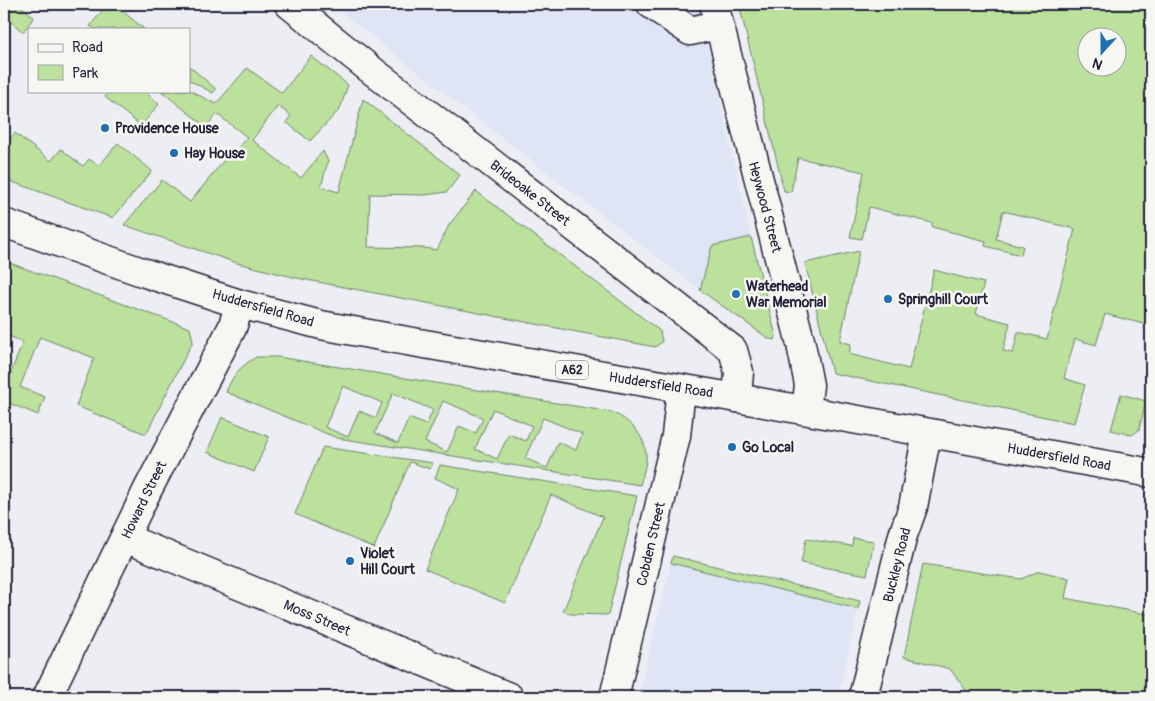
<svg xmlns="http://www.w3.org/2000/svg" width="1155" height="701" font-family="Pangolin,sans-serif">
	<rect width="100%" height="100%" fill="#eceef3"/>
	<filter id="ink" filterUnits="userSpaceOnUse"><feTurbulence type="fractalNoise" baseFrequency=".02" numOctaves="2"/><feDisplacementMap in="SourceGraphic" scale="10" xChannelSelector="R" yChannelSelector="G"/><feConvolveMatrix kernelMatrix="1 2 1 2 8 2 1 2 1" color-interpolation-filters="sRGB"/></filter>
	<g filter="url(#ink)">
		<g fill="#dfe5f4">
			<polygon points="331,4 699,4 751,237 712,246 700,290 489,128"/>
			<polygon points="671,563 858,609 838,697 638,697"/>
		</g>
		<g fill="#bbe19c" stroke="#6e826c" fill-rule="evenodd">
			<polygon points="4,4 18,4 34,17 23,32 4,16"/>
			<polygon points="94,4 114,4 144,29 95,29 90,26 102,11"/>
			<path d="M739,4H1151V326L1105,314L1096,345L1075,339L1064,378L1085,385L1074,423L832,373L805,263L859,251L840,341L851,344L849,354L909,369L934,270L984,283L976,314L1010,323L1003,351L1013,353L1018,332L1047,339L1075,229L1003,211L996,239L1023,246L1021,255L985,246L986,241L932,227V223L869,207L862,239L850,237L864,172L798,158L791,192L784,191ZM1088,38H1118V68H1088Z"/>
			<polygon points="311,56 348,85 340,109 310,141 286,122 291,116 278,106 252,140 301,178 323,151 328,161 321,187 339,192 363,99 460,175 447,192 425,195 370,194 368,247 424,248 437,250 449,225 476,191 660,331 662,342 655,347 297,278 237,263 124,225 162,180 190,202 226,158 237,149 247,137 217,114 206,127 161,91 189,90 216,104 247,68 282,93"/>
			<polygon points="189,66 216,89 213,93 189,80"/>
			<polygon points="109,91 144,91 159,104 141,126 105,97"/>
			<polygon points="15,133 51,161 61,149 83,166 89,159 99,166 118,143 152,171 113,218 4,179 4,147"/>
			<polygon points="751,237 776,336 775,340 769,339 700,290 712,246"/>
			<polygon points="4,261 190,328 193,341 146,434 76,406 94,358 40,337 20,387 45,397 38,415 4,401 8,395 4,390 23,342 4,334"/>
			<path d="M256,357H278L611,412C631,420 648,438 646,461C645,469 642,477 640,485L337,438L226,392C234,373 239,368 256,357ZM343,386L382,403L376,418L359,411L348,437L325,427ZM393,393L433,410L426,425L409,418L398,443L375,433ZM443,401L483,418L476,433L459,426L447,452L425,442ZM493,409L532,426L526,441L509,434L497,459L475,449ZM543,418L582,434L576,450L558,442L547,468L525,458Z"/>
			<polygon points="1121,394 1146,401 1139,430 1132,435 1111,430"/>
			<polygon points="222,417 269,437 254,472 207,452"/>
			<polygon points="323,447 433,463 430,469 410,462 374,548 295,514"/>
			<polygon points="440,465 637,496 608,615 571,614 563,611 603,517 551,495 505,603 425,569 459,489 435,478"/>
			<polygon points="853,538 874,541 867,575 801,563 806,539 852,546"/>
			<polygon points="673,556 860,601 858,609 671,563"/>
			<polygon points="923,564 1021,579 1039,571 1069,578 1065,598 1151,615 1151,697 971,697 950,669 904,657"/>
		</g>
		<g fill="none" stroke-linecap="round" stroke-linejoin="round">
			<g stroke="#22223b" stroke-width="31">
				<g id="minor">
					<polyline points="289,4 370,69 733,350 739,372 737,398"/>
					<polyline points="651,4 690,31 718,25"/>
					<polyline points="714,4 801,344 809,385 806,410"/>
					<polyline points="125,538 509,697"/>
					<polyline points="47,697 148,489 232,328 240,304"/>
					<polyline points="614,697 676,436 681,389"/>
					<polyline points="863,697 903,535 913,507 927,433"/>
				</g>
			</g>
			<g stroke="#22223b" stroke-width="31">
				<polyline id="primary" points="4,223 142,272 240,304 321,325 407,341 737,398 1151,473"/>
			</g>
			<use href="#minor" stroke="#f6f6f2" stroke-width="28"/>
			<use href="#primary" stroke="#f6f6f2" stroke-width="28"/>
		</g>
	</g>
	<g fill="#1f6fb2" stroke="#f6f6f2" stroke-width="2">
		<circle cx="105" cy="128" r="5"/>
		<circle cx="174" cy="153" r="5"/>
		<circle cx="736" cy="294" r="5"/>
		<circle cx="888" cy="299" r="5"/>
		<circle cx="732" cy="447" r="5"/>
		<circle cx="350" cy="561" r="5"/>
	</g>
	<g text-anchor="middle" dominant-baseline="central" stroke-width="5" stroke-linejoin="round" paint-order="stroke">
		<rect fill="#f6f6f2" stroke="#626272" stroke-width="1" x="556" y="360.5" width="32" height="19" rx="4"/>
		<g font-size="12" font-weight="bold" fill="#22223b">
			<text x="572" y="370">A62</text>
		</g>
		<g font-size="14" font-weight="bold" fill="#22223b" stroke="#f6f6f2" text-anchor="start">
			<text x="115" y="128">Providence House</text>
			<text x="184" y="153">Hay House</text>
			<text x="746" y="286">Waterhead<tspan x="746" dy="16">War Memorial</tspan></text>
			<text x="898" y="299">Springhill Court</text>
			<text x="742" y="447">Go Local</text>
			<text x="360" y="553">Violet<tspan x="360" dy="16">Hill Court</tspan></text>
		</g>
		<g font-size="14" fill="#22223b" stroke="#f6f6f2">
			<text transform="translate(530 193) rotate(38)">Brideoake Street</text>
			<text transform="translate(765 207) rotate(75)">Heywood Street</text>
			<text transform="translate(263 308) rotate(16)">Huddersfield Road</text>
			<text transform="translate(661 385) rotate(9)">Huddersfield Road</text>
			<text transform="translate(1059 457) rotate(10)">Huddersfield Road</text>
			<text transform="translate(144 500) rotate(-64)">Howard Street</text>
			<text transform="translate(651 544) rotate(-77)">Cobden Street</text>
			<text transform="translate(897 565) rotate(-76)">Buckley Road</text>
			<text transform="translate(317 618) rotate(23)">Moss Street</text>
		</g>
	</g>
	<rect width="1155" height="701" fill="none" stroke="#f6f6f2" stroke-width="20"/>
	<rect x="10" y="10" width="1135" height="681" fill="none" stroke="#22223b" stroke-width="2" filter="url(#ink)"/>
	<rect x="28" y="28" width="162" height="65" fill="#f6f6f2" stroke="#a1a1a9"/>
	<rect x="38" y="44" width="25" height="8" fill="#f6f6f2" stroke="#a1a1a9"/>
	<text x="72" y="52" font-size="15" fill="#22223b">Road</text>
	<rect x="38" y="65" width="25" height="15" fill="#bbe19c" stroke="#a1a1a9"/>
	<text x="72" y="78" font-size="15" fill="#22223b">Park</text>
	<g transform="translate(1102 52) rotate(201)"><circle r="24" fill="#f6f6f2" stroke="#a1a1a9"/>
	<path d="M0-4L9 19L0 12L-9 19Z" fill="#1f6fb2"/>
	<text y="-8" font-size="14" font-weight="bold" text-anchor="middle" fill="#22223b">N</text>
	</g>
</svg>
